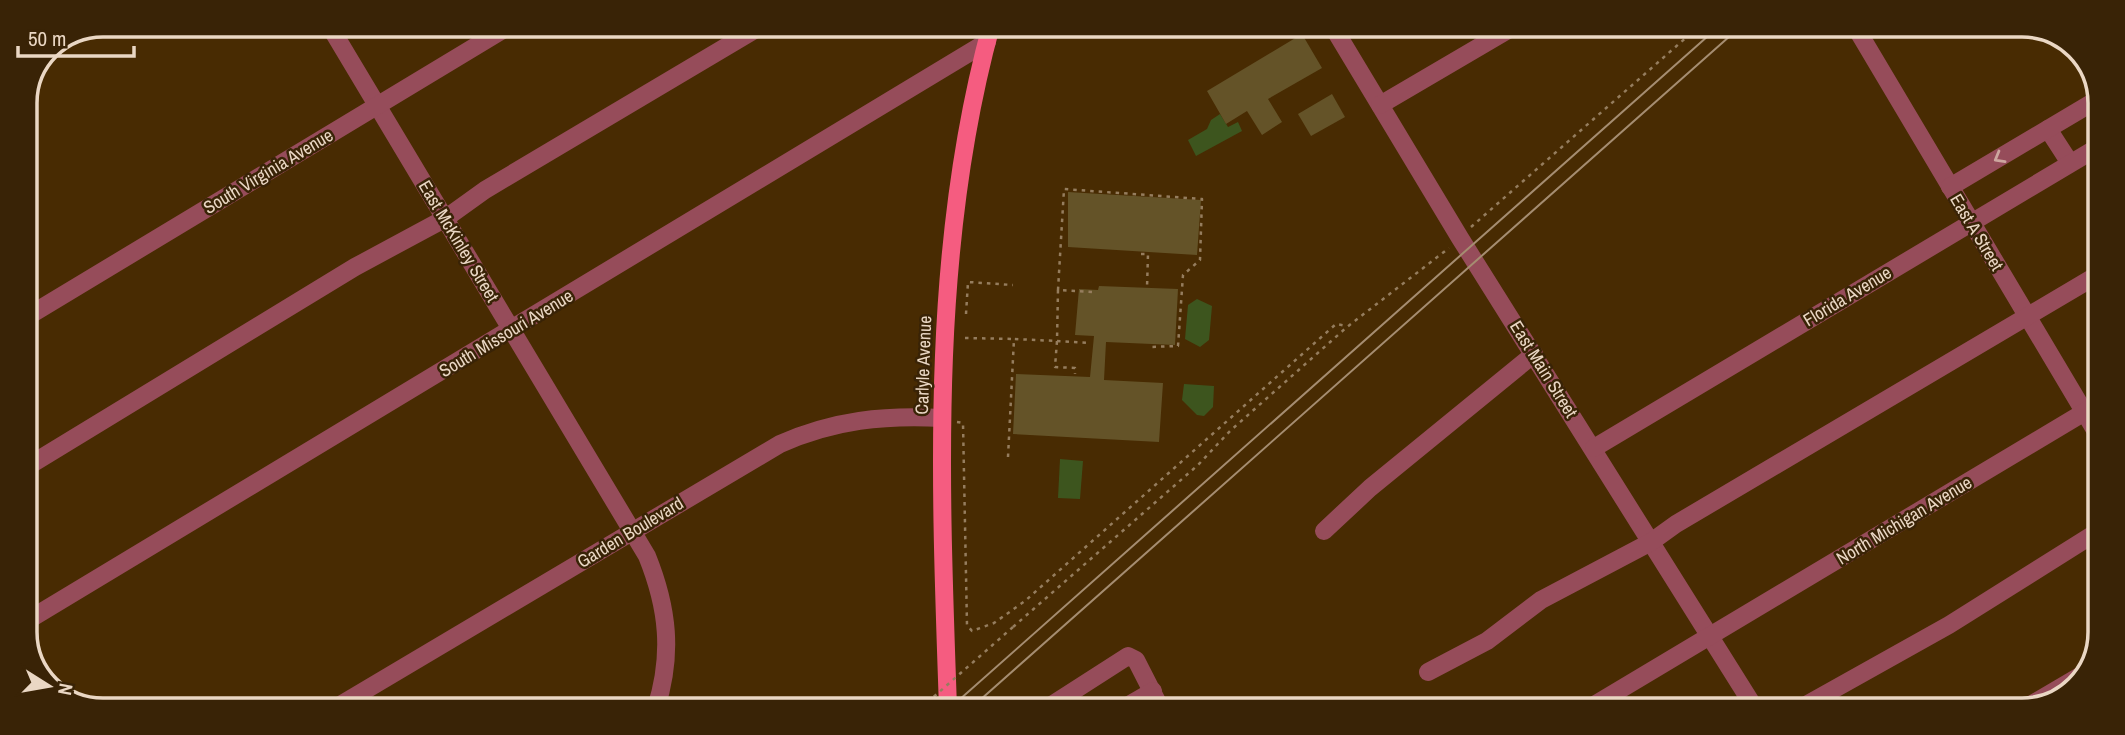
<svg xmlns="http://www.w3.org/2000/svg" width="2125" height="735" font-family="'Archivo Narrow',sans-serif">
	<rect width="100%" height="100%" fill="#482b02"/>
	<g fill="#3d551e">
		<polygon points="1220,114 1228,127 1238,122 1242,131 1196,156 1188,140 1207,129 1211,120"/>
		<polygon points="1197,299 1212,306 1209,340 1200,347 1185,339 1188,305"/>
		<polygon points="1184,384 1214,386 1213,407 1204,416 1197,415 1182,400"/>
		<polygon points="1060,459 1083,461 1080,499 1058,498"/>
	</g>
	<g fill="#645328">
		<polygon points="1302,34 1322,68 1268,99 1282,122 1262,135 1247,111 1226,124 1207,91"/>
		<polygon points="1332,94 1345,117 1311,136 1298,114"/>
		<polygon points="1068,192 1201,200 1197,255 1068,247"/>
		<polygon points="1099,286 1178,289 1175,345 1106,342 1104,380 1163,383 1159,442 1013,434 1016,374 1090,377 1094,336 1075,335 1079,289 1098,290"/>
	</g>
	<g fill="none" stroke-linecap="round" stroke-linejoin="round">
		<g stroke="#957d5e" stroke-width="2.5" stroke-dasharray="3.5 5" stroke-linecap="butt">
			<polyline points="1471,227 1697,28"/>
			<polyline points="1141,254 1148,254 1147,288"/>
			<polyline points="1058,290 1057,341 1090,343"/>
			<polyline points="1092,292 1058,290 1064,189 1202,199 1200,260 1183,275 1178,346 1149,347"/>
			<polyline points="966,314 968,282 1013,285"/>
			<polyline points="965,338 1014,339"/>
			<polyline points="957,422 963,423 967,625 972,631 994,623 1025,601 1336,324 1347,326"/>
			<polyline points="1008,457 1014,339 1057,341 1055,367 1075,368 1075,374"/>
			<polyline points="1013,627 1198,465 1230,431 1347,327 1449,248"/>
		</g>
		<g stroke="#964c5a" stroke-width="18">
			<path d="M329,25L647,556C668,608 673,654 656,708"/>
			<polyline points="1333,27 1460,238 1756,710"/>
			<polyline points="1856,28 2098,435"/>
			<polyline points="1380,105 1513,27"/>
			<polyline points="2048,129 2070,163"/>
			<polyline points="1950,187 2100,98"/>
			<polyline points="25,318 511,25"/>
			<polyline points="1594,448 2100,146"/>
			<polyline points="25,468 355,267 446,218 485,190 761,26"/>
			<polyline points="1324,531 1370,488 1534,354"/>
			<polyline points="25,622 987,42"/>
			<polyline points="1428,672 1487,641 1541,600 1651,542 1676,524 2099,274"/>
			<path d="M337,707L780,444C834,420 884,415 942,418"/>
			<polyline points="1047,708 1128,656 1136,660 1161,709"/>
			<polyline points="1122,709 1153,691"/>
			<polyline points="1586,710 2098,404"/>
			<polyline points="1797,710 1949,625 2097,532"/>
			<polyline points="2022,710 2085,673"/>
		</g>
		<path stroke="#f55c80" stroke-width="18" d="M948,708C940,480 930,249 991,26"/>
		<g stroke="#a58d71" stroke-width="2">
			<polyline points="950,708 1717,28"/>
			<polyline points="971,708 1739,28"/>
		</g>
		<polyline stroke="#957d5e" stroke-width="2.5" stroke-dasharray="3.5 5" stroke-linecap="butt" points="921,708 1013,627"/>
	</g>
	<defs><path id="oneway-chevron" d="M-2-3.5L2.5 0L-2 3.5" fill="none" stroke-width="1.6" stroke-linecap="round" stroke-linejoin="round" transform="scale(1.75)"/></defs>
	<use stroke="#cda69f" href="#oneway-chevron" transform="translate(1999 158) rotate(150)"/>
	<g text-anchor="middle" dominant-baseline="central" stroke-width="5" stroke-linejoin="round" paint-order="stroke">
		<g font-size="18" fill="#ead7c4" stroke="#392306">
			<text transform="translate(268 171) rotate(-31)">South Virginia Avenue</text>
			<text transform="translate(1977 232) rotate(59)">East A Street</text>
			<text transform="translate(459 241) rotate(59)">East McKinley Street</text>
			<text transform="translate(1847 296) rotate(-31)">Florida Avenue</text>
			<text transform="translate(506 333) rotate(-31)">South Missouri Avenue</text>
			<text transform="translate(923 365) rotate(-88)">Carlyle Avenue</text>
			<text transform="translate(1544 369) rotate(58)">East Main Street</text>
			<text transform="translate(1904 520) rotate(-31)">North Michigan Avenue</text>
			<text transform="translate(630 532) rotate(-31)">Garden Boulevard</text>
		</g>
	</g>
	<path d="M0 0H2125V735H0ZM103 37H2022A66 66 0 0 1 2088 103V632A66 66 0 0 1 2022 698H103A66 66 0 0 1 37 632V103A66 66 0 0 1 103 37Z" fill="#392306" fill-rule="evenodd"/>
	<path fill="none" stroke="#ead7c4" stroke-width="3.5" d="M103 37H2022A66 66 0 0 1 2088 103V632A66 66 0 0 1 2022 698H103A66 66 0 0 1 37 632V103A66 66 0 0 1 103 37Z"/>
	<g transform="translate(49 686) rotate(101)" stroke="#392306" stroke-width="5" paint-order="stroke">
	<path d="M0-5L12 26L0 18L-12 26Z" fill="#ead7c4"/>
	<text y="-10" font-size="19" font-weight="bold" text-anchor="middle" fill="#ead7c4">N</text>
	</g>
	<path d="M18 46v10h116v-10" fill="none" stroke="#ead7c4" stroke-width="3.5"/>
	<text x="28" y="46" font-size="21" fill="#ead7c4" stroke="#392306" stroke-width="5" paint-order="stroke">50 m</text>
</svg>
